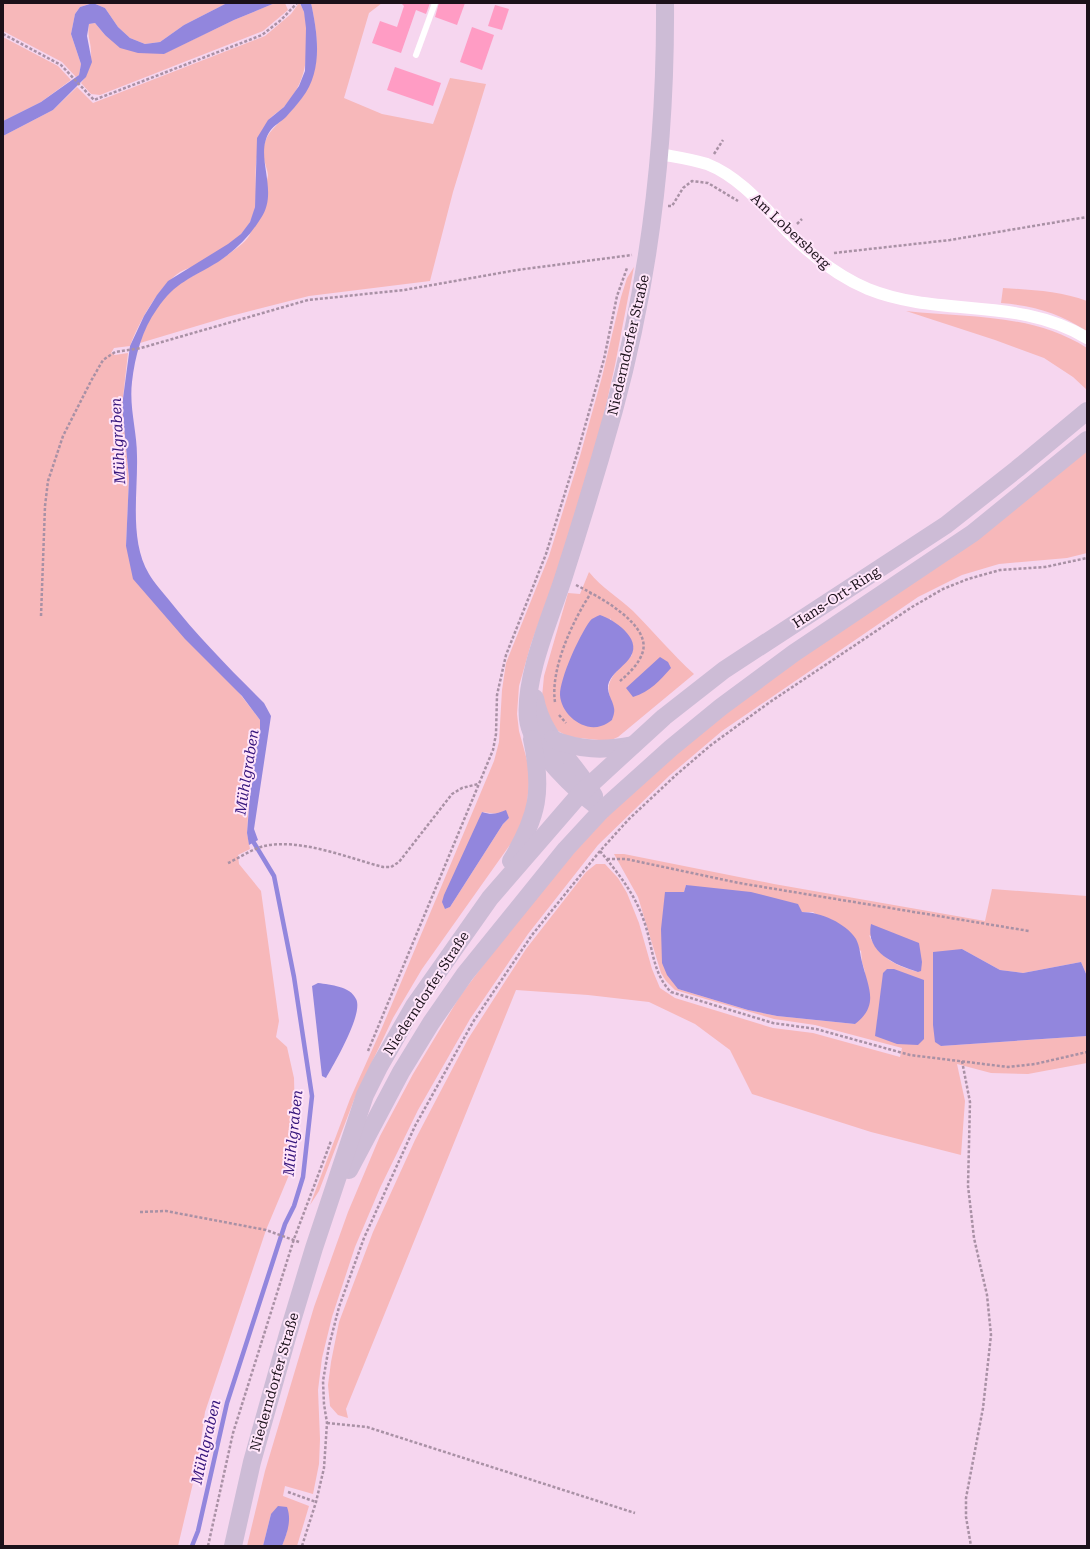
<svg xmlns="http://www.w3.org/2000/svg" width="1090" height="1549" font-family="'Roboto Serif',serif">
	<rect width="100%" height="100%" fill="#f6d6ef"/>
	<g fill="#f7b8ba" fill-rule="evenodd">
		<polygon points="3,3 92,3 80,7 75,14 71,34 81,64 79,75 76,77 62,62 3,31"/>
		<polygon points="93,3 227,3 184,25 160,42 145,44 130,38 118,27 105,8"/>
		<path d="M275,3H285L288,10L263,31L100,95L91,94L81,83C87,76 92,63 91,53C91,40 87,39 89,24L95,23L105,35L163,54L234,20Z"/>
		<path d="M299,3C306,10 306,24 307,34C307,64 305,83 284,107C279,112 269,116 267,124C264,137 257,151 256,164C254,190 262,211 242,233C231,246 211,257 197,265C192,267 185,269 180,272C158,287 139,322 130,346L114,348L111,353L115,355L128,353L122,406L129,478L126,546L260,720V731L251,768L247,833L250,849L238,855L239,864L261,891L279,1021L276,1037L287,1047L294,1078L295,1119L289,1175L266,1230L205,1412L198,1462L178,1546H3V136L53,110L77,87L93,103L265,36L291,14Z"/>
		<path d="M311,3H382L369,13L344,98L382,114L433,124L450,78L486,84L453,192L430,281L309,296L227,317L140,343C145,327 158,299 172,289C190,276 211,267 229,254C235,249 245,243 249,236C252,232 268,180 268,175C267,166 261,156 264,146C267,132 276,126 285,117C321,83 321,48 311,3Z"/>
		<polygon points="3,37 58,66 71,80 41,102 3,121"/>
		<path d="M634,267L615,365L598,442L560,564L531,644L519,686L517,714L519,731L530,771L526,816L512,842L422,969L393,1018L354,1100L319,1191L310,1205L350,1099L381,1030L494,761L499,742L502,690L506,663L549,556L580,456L602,377L621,297L627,278ZM482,812L498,814L509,818L503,824L450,907L445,909Z"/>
		<path d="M1003,288C1032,290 1060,291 1087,301V331C1058,313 1036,306 1001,303Z"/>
		<path d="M906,311C968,318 1032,313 1087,348V390L1073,377L1044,358L995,340Z"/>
		<polygon points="1087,451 1087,553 1067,558 999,564 962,575 918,597 722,731 669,776 598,845 528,934 470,1019 418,1110 380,1188 355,1247 332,1317 322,1358 318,1390 320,1439 319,1464 313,1494 285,1486 283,1496 309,1506 297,1546 282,1546 287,1532 271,1514 263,1546 247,1546 265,1471 314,1307 348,1212 380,1136 413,1074 460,996 518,919 550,879 608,815 706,727"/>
		<path d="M589,572C602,588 618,597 633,611C654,632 672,654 694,674L618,737L609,741L569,737L558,731L552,723L542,697L544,676L568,593L580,594ZM610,618L632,655C623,665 606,678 609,692C610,705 616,706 612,720L600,726Z"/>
		<path d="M614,854H624L774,884L985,921L992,889L1087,896V976L1081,962L1023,973L1000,970L962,949L941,1046L1087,1036V1063L1028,1074L991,1073L957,1064L965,1101L961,1155L871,1132L752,1094L730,1050L695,1024L649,1002L588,995L516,990L346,1409L348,1418L338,1415L330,1406L328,1385L331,1362L339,1322L373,1232L415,1140L468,1039L526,949L586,872L596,864H605L618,878L627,893L639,923L652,969L660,988L675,998L773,1028L813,1033L900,1057L902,1048L815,1025L774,1019L675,990L666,981L661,973L638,897ZM686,885L802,912H813L861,951L862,962L865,972L855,1024L777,1016L748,1010L678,989L665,892H684ZM869,935L918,972C894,965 880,958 869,935Z"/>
	</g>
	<g fill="#9286dd">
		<polygon points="93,3 105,8 118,27 130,38 145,44 160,42 184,25 227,3 284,3 275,3 234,20 164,54 138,53 120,48 105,35 95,23 89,24 87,36 92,62 86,77 53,110 3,136 3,121 41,102 79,75 81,64 71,34 75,14 80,7"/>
		<path d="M300,3H311C318,35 323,71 302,98C297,105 291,111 286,117C281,122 274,125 270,131C253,156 280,190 261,218C250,236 236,250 218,262C192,278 175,282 157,309C142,330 135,356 132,382C129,408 137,431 137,456C138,493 129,541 149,574C154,583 162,591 169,600C198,637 231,670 264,703L271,716L254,829L258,840L249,845L247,833L252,768L260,731V720L242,696L185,639L133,579L126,546L129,478L122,406L130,346L144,316L157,295L168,281L228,244L241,234L250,222L255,207L257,138L268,120L284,107L299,86L305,71L306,28L304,12Z"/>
		<path d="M600,615C613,619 642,638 631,656C626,665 613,672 609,682C605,691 613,700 614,708C615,712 613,717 612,720C609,722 605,725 601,726C583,732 561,714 560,695C560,678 579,636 590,621C592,618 596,617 600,615Z"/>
		<path d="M660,657L668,662L671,668C660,680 650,692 633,697L626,688Z"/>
		<path d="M506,810L509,818L503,824L450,907L445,909L442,902L444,895L482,812C491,815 497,814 506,810Z"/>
		<path d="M686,885L751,892L798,904L802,912C820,912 846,923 856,939C860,947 860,954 862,962C868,987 880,1005 855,1024L777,1016L748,1010L678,989L667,975L662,963L661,929L665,892H684Z"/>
		<path d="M871,924L919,943L922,962L921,971L918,972C895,965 865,952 871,924Z"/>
		<polygon points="962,949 1000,970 1023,973 1081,962 1087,976 1087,1036 941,1046 935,1042 933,1025 933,952"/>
		<polygon points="887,969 894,969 924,980 924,1039 918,1045 897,1044 875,1036 883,973"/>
		<path d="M318,983C331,985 350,986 356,999C364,1013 334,1064 326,1078L322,1076L312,986Z"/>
		<path d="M278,1506L287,1507C292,1521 287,1533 282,1546H263L271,1514Z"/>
	</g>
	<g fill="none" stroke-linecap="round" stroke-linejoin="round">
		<polyline stroke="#9286dd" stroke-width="4.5" points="192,1546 198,1531 227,1403 285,1224 294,1206 303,1177 312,1096 294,977 274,876 251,838"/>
	</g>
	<g fill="#ff9cc4">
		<polygon points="401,3 430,3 426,14 416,10 401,53 372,43 380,21 397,27 404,6"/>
		<polygon points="439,3 465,3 457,25 435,17"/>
		<polygon points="495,5 509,9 502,30 488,26"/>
		<polygon points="472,27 494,35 482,70 460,62"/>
		<polygon points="395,67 441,83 433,106 387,90"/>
	</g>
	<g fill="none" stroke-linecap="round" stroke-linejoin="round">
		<g stroke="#a991a5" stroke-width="2.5" stroke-dasharray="3 2" stroke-linecap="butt">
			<polyline points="3,34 61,65 94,100 262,35 281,20 297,3"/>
			<polyline points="714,154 723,140"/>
			<polyline points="668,206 672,206 683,188 692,181 708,183 738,201"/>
			<polyline points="797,224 802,219"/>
			<polyline points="834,253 950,240 1087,217"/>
			<path d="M576,585C596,595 654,625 642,654C638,665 628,674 619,682"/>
			<polyline points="41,616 45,506 48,481 63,436 91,381 103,360 115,352 141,348 308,300 404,290 517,270 632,255"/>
			<path d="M555,702C550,669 573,620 591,593"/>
			<polyline points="559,715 566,723"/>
			<path d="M600,851C618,873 635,894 644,921C653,946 652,973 671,992L773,1023L816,1029L910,1055L1008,1067L1035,1064L1087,1052"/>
			<polyline points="607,859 626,859 739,883 1029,931"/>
			<path d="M228,863C239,858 252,849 264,846C301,838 348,858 383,867H391L399,862L452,794L462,788L478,784"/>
			<polyline points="368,1051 493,750 496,734 497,695 506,655 546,554 578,451 604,359 617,296 627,268"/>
			<polyline points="962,1061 970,1102 968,1186 974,1238 987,1295 991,1335 983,1408 966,1498 966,1517 971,1546"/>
			<polyline points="140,1212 166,1211 266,1230 299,1242"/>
			<polyline points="327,1423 367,1427 635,1513"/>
			<polyline points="288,1492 316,1502"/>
			<polyline points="208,1546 233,1433 294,1239 331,1141"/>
			<polyline points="302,1546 316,1502 324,1468 327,1423 324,1404 323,1381 329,1346 339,1307 364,1238 415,1126 473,1022 532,935 600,851 629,819 676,775 711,745 770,702 912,607 943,589 968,579 1000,570 1045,567 1087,558"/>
		</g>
		<polyline stroke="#fff" stroke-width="6" points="416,55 435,3"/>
		<path stroke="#fff" stroke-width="12" d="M660,154C676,157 692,159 707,164C740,177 764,207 788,232C811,255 837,276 868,289C940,318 1018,296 1087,338"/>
		<g stroke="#cdbcd6" stroke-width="18">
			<path d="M535,698C542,738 575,762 594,796"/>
			<path d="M552,739C579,750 604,751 633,745"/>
			<path d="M602,810C578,792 531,750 528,719C524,677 550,619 563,579C581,523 598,467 614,410C650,278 666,140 665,3"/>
			<path d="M511,861C538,816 543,791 532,739"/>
			<polyline points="349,1170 401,1072 431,1023 465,974 566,849 602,810 671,748 721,707 794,653 973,533 1087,440"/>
			<polyline points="233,1546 252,1462 288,1334 314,1248 365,1095 379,1067 414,1006 490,898 580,794 664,717 724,670 946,525 1017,469 1087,411"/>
		</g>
	</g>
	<g text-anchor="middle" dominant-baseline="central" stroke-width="4" stroke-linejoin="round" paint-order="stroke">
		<g font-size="14" fill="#1b111a" stroke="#ffe5fa">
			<text transform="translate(791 231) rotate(43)">Am Lobersberg</text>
			<text transform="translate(628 345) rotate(-77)">Niederndorfer Straße</text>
			<text transform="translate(836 597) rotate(-33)">Hans-Ort-Ring</text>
			<text transform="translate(426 993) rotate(-57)">Niederndorfer Straße</text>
			<text transform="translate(274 1382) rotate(-74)">Niederndorfer Straße</text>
		</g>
		<g font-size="15" font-style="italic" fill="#36157c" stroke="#ffe5fa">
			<text transform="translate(118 441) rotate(-93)">Mühlgraben</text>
			<text transform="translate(247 772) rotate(-81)">Mühlgraben</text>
			<text transform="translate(293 1133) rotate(-84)">Mühlgraben</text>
			<text transform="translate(206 1442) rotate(-77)">Mühlgraben</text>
		</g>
	</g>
	<rect width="1090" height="1549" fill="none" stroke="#1b111a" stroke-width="8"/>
</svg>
